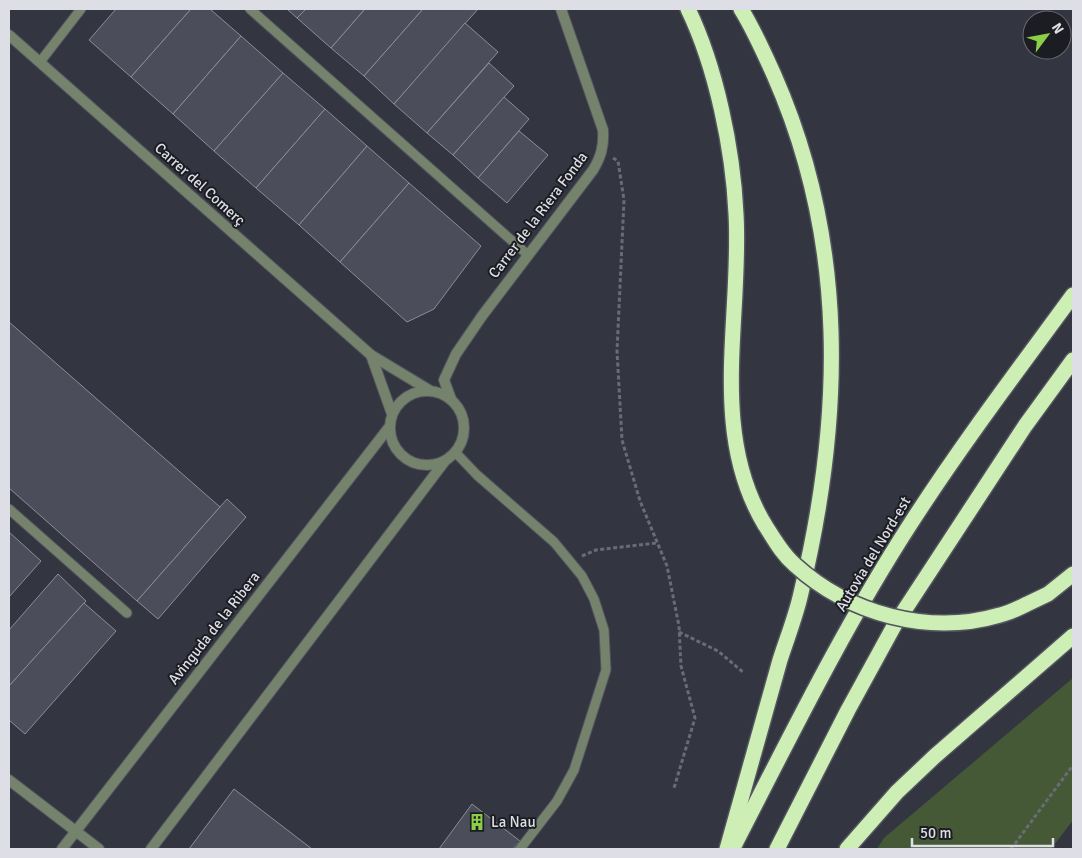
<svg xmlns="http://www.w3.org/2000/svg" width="1082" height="858" font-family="Signika,sans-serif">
	<rect width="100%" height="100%" fill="#333641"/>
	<polygon fill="#465937" points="1073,678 1073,820 1051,849 877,849 884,838"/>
	<g fill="#4b4e5a" stroke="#8b8d9b">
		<polygon points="116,9 191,9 131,77 89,40"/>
		<polygon points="191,9 210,9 241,36 173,114 131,77"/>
		<polygon points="287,9 306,9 297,18"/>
		<polygon points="306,9 365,9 331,48 297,18"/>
		<polygon points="365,9 423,9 364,76 331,48"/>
		<polygon points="423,9 478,9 394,104 364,76"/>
		<polygon points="465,23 498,52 427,133 394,104"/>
		<polygon points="241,36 283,73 214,151 173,114"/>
		<polygon points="489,63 514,86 453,155 427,133"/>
		<polygon points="283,73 325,109 256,188 214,151"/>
		<polygon points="504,97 529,119 478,178 453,155"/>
		<polygon points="325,109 367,146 299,225 256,188"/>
		<polygon points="519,131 548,155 507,203 478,178"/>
		<polygon points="367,146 409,183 340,262 299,225"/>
		<polygon points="409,183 481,246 434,309 407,322 340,262"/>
		<polygon points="9,322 220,507 137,601 9,488"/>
		<polygon points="227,499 246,517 158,619 137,601"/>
		<polygon points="9,532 41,561 9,597"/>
		<polygon points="58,574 86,601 9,686 9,630"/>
		<polygon points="84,603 116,631 25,734 9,720 9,686"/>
		<polygon points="234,789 312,849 189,849"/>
		<polygon points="472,804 520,841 513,849 439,849"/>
	</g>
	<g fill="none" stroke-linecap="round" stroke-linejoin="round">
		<g stroke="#52545f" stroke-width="11">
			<g id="service">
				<polyline points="250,9 528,255"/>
				<polyline points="40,62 81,9"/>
				<polyline points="456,453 477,475 554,542 582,576 594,599 604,630 606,670 574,770 557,801 520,849"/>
				<polyline points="9,509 127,613"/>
			</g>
		</g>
		<g stroke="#52545f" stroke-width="12">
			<g id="minor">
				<polyline points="9,35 371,355 429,390"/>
				<polyline points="371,355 392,414"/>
				<circle cx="427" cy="428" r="37"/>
				<path d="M451,399L444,380L456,354L482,316L593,170C601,157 604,146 603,130L561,9"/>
				<polyline points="9,780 99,849"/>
				<polyline points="62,849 390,426"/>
				<polyline points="151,849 445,461"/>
			</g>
		</g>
		<g stroke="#52545f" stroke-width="18">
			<g id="motorway">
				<path d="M688,9C716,67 733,149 736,214C742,317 708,431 765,525"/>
				<polyline points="1025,605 1048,594 1073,574"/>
				<path d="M735,844C791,735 845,625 911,523C962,444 1018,370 1073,295"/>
				<path d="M727,849C745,786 762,723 780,660C787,638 796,616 801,593C843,418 848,243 774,75C764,53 754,30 741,9"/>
				<polyline points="777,849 848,710 894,626 1025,426 1073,360"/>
				<polyline points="847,849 897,792 935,756 1073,636"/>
			</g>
		</g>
		<g stroke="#696c75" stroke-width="3" stroke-dasharray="4 2.5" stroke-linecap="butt">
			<polyline points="613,158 618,161 624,200 617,351 622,440 640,501 667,566 679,626 681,666 695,718 674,788"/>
			<polyline points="582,556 596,550 657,543"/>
			<polyline points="679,632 718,651 744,673"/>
			<polyline points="1011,849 1073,765"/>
		</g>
		<use href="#service" stroke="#76836c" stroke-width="9"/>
		<use href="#minor" stroke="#76836c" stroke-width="10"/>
		<use href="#motorway" stroke="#cdeeb4" stroke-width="15"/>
		<g stroke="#52545f" stroke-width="18" stroke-linecap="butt">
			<path id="motorway-bridge" d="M765,525C774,539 782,554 795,565C849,614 929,636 1000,615C1009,613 1017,609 1025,605"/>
		</g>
		<use href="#motorway-bridge" stroke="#cdeeb4" stroke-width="15"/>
	</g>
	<defs>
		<g id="building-bare" transform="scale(1.35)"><path d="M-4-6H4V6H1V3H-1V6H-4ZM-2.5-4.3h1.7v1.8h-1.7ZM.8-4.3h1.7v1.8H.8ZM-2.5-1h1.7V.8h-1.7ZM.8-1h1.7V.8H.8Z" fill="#8bce47" stroke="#1c1d23" stroke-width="2.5" paint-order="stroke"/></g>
	</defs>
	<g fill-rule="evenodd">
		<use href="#building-bare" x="477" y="822"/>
	</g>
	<g text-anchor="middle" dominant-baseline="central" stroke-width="4" stroke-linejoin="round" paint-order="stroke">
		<g font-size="15" fill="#dedfe6" stroke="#1c1d23">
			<text transform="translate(200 184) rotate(42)">Carrer del Comerç</text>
			<text transform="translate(538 215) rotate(-53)">Carrer de la Riera Fonda</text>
			<text transform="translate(873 554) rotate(-59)">Autovia del Nord-est</text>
			<text transform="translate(214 628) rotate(-52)">Avinguda de la Ribera</text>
		</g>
		<g font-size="15" fill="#dedfe6" stroke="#1c1d23" text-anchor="start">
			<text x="491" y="822">La Nau</text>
		</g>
	</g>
	<rect width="1082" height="858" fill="none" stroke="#dedfe6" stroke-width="20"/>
	<g transform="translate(1047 35) rotate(58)"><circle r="24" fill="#1c1d23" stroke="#6a6b71"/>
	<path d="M0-4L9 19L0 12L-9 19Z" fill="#8bce47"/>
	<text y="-8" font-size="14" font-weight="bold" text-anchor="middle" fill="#dedfe6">N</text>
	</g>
	<path d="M912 838v8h141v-8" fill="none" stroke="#dedfe6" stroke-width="2.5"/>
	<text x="920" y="838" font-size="15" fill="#dedfe6" stroke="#1c1d23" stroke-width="4" paint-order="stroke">50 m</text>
</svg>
